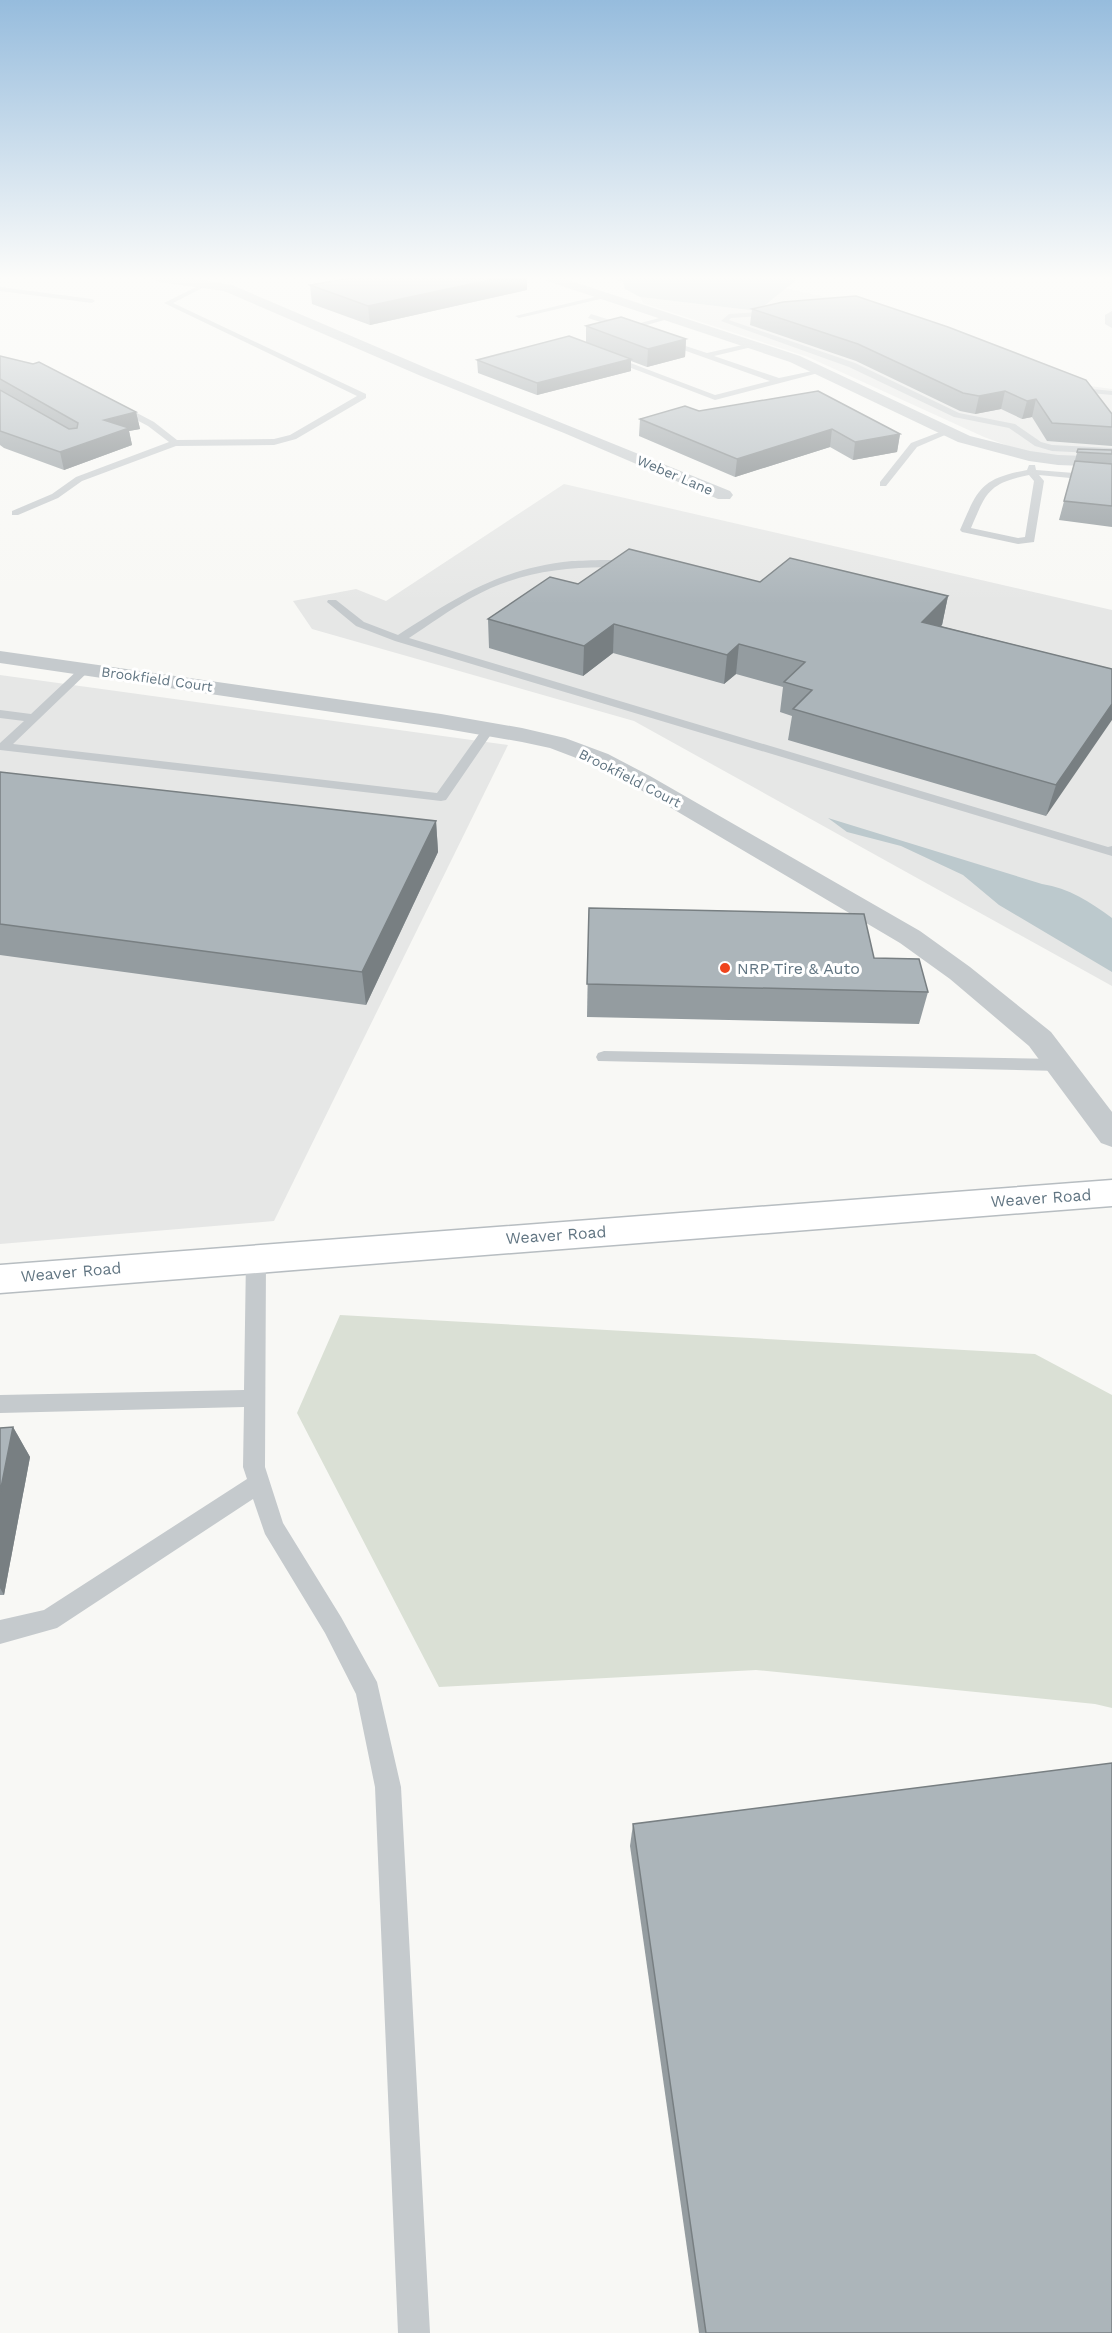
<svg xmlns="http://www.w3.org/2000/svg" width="1112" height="2333" font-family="'Work Sans',sans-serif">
	<rect width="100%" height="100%" fill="#f8f8f5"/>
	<g fill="#e6e7e6">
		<polygon points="786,288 893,313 1090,386 1112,389 1112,457 1059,456 1025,452 984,437 808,357 643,303 640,297 758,311"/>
		<polygon points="564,484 1112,610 1112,986 634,721 312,629 293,601 356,589 386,601"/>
		<polygon points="0,675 508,745 274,1221 0,1244"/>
	</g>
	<polygon fill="#dae0d5" points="340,1315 1035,1354 1112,1395 1112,1708 1095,1704 756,1670 439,1687 297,1413"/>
	<g fill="#bcc9cd">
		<polygon points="610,278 794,278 796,280 758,311 640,297 625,289 623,282"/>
		<path d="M828,818L1042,884C1069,888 1090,902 1112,918V972L999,905L963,875L901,846L847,832Z"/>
	</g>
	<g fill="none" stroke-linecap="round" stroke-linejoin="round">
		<g stroke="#b7bdc1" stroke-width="3">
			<polygon id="secondary" points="1112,1180 1112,1206 0,1293 0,1265"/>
		</g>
		<g fill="#c5cacd" fill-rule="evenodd">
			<polygon points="208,281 210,284 173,303 366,394 366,398 296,439 274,445 176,446 82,481 58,498 18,515 12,515 12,511 52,494 76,477 169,442 148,426 112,407 112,403 118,403 154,422 177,440 274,439 290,435 357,396 164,303"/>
			<polygon points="0,287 92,299 95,301 92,303 0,291"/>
			<polygon points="607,294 609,297 519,318 515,316"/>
			<polygon points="778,311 775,315 731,318 729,320 855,363 959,413 1015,424 1041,442 1052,445 1112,448 1112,454 1052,451 1035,446 1009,428 954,417 849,367 721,321 729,314"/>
			<polygon points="591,314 629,326 671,315 675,317 636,328 642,332 638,334 588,318"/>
			<polygon points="661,338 707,353 756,342 756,346 714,356 779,378 822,369 826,371 715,400 605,358 612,356 715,395 770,381 661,342"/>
			<polygon points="1072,387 1112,391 1112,395 1069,391 1069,387"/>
			<polygon points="945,430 952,432 917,447 886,486 880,486 880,482 911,443"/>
			<path d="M1029,465H1035L1036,470L1112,476V482L1039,475L1044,481L1034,542L1018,544L962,532L960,530C978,489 980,479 1027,470ZM1029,475L1034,481L1025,537L1018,538L971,528C986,493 988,483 1029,475Z"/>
			<path d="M572,561C587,561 625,557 636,565L631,568C574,565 521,570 471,598C449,610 429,625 409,638L1108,847L1112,846V856L395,641L356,626L327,602L328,600H336L364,622L398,635C459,596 498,569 572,561Z"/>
			<polygon points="85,666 91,669 89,671 13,744 437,793 484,727 488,726 494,730 446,800 441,801 0,750 0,743 24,721 0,718 0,710 31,714 81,667"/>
			<polygon points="604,1051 1060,1059 1066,1061 1068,1065 1066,1069 1060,1071 598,1061 596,1057 598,1053"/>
			<polygon points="256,1251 263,1253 266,1258 265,1467 283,1523 341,1617 377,1682 401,1787 430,2333 398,2333 375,1787 356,1694 325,1633 265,1534 253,1499 57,1628 0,1644 0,1620 44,1610 247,1479 243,1467 244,1407 0,1413 0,1395 244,1390 246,1258 249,1253"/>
		</g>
		<g fill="#c5cacd" fill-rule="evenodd">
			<polygon points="152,278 191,278 232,285 431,370 730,491 733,495 730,499 718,499 564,433 421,376 224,291 158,282"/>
			<polygon points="545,278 562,278 800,356 970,436 1030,451 1058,455 1112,457 1112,467 1058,465 1029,461 958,442 790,362 547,281"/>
			<polygon points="0,651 441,714 522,728 565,738 608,754 650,776 920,931 970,967 1051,1032 1112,1112 1112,1147 1101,1143 1029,1046 950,979 900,943 634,786 592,764 550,748 522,742 441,728 0,663"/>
		</g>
		<polygon fill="#c5cacd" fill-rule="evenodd" points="1112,311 1112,328 1105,324 1105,315"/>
		<use href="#secondary" fill="#fff" fill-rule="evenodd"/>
	</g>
	<g fill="#949ca0">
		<polygon points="310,285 527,290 370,325 312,304"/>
		<polygon points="752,309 1112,414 1112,446 1047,441 1032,417 1022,419 1001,409 975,414 960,411 856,361 750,325"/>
		<polygon points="586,326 686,339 685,357 647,367 631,361 631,371 537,395 478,373 477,360 586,342"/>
		<polygon points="0,356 136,412 140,429 129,431 132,445 64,470 4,448 0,445"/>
		<polygon points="699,411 900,434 897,452 853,460 830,447 735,477 639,436 640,419"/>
		<polygon points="1078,449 1112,450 1112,527 1059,520"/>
		<polygon points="760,582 948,596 942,625 940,626 1112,669 1046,816 788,740 792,716 780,712 783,687 736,674 724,684 613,653 583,676 489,648 488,619 578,584"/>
		<polygon points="0,772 436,821 438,852 366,1005 0,955"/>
		<polygon points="589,908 874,958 928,992 919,1024 587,1017"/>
		<polygon points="13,1427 30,1457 4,1595 0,1595 0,1428"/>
		<polygon points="633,1824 1112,2333 699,2333 630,1846"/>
	</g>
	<g fill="#787f82">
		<polygon points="499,278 527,278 527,290 370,325 368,306"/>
		<polygon points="686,339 685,357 647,367 648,349"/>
		<polygon points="631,359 631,371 537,395 537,383"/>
		<polygon points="1005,391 1001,409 975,414 979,396"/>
		<polygon points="1036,399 1032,417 1022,419 1027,401"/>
		<polygon points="136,412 140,429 129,431 132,445 64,470 60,452 104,420"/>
		<polygon points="832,429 830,447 735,477 737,459"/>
		<polygon points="900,434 897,452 853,460 855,442"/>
		<polygon points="948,596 942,625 916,651 922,622"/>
		<polygon points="614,624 613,653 583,676 584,646"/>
		<polygon points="739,644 736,674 724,684 727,655"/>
		<polygon points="1112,704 1112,720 1046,816 1056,785"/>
		<polygon points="436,821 438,852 366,1005 362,972"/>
		<polygon points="13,1427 30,1457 4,1595 0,1588 0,1493"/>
	</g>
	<g fill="#acb5ba" stroke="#787f82" stroke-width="1.5">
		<polygon points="351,278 499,278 368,306 310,285"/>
		<polygon points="856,296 948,327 1086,380 1112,414 1112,427 1052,423 1036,399 1027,401 1005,391 979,396 963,393 858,344 752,309 783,302"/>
		<polygon points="621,317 686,339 648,349 586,326"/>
		<polygon points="569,336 631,359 537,383 477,360"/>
		<polygon points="0,356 33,364 39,362 136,412 104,420 129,428 60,452 0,431 0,390 69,429 77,428 78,423 0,379"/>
		<polygon points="818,391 900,434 855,442 832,429 737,459 640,419 685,406 699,411"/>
		<polygon points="1078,449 1112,450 1112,454 1077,452"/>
		<polygon points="1075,461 1112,464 1112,506 1064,501"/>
		<polygon points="629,549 760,582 790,558 948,596 922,622 1112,669 1112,704 1056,785 793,709 812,690 784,682 805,662 739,644 727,655 614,624 584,646 488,619 550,577 578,584"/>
		<polygon points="0,772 436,821 362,972 0,924"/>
		<polygon points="589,908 864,914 874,958 919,959 928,992 587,984"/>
		<polygon points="13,1427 0,1493 0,1428"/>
		<polygon points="1112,1763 1112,2333 706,2333 633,1824"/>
	</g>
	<linearGradient id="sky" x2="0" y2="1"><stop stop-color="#96bcdd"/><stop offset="0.46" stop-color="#fcfcfa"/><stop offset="1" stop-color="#fcfcfa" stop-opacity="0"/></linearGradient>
	<rect width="1112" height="604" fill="url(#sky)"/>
	<circle fill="#ef441d" stroke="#fff" stroke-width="2" cx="725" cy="968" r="6"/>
	<g text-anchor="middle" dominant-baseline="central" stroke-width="6" stroke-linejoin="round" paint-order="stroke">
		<g font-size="14" fill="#617582" stroke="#fff">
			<text transform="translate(675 475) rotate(23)">Weber Lane</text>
			<text transform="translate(157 679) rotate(8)">Brookfield Court</text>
			<text transform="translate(630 778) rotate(27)">Brookfield Court</text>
		</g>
		<g font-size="16" fill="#617582" stroke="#fff" text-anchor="start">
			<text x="737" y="968">NRP Tire &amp; Auto</text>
		</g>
		<g font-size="16" fill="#617582" stroke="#fff">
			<text transform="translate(1041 1198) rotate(-4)">Weaver Road</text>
			<text transform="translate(556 1235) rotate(-4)">Weaver Road</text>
			<text transform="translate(71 1272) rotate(-5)">Weaver Road</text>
		</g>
	</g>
</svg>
